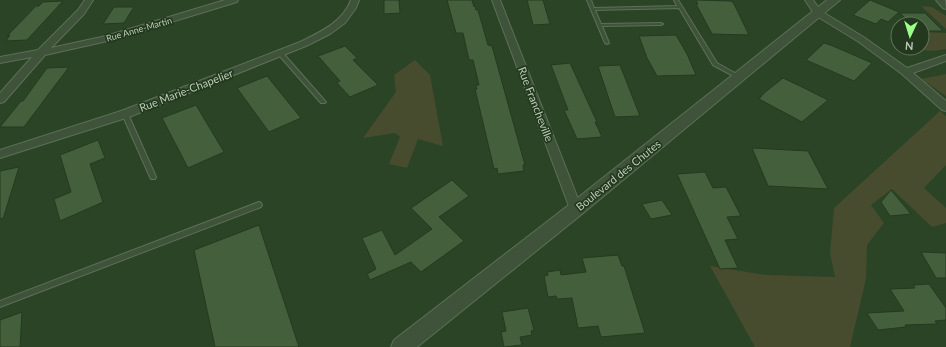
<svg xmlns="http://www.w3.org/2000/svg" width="946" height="347" font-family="Lato,sans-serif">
	<rect width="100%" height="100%" fill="#2b4425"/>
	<g fill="#474c2f">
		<polygon points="921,6 932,7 946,16 946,29"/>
		<polygon points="922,32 946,33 946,49 934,51 909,49 907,48 922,48"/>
		<polygon points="415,60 430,75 443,146 418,139 407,168 389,164 400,137 395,133 363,138 396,92 394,75"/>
		<polygon points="946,74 946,96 921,79"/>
		<polygon points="940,111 946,116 946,165 924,188 946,208 946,223 932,227 892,189 871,205 884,223 867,245 866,279 850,347 755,347 710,266 766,275 835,277 830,253 834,208"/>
	</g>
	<g fill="#435f3b" stroke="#253a20">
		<polygon points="384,0 399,0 400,13 384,14"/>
		<polygon points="447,0 472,0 474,7 475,6 476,10 478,10 488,45 492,46 525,165 523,165 524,171 498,174 497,168 494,169 475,89 477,89 476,85 479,85 473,60 469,60 463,33 456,33"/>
		<polygon points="527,0 543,0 550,24 533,25"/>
		<polygon points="696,0 730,1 733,2 749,35 712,34 696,4 698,4"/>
		<polygon points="870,0 899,12 888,22 881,19 876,24 853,15"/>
		<polygon points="63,1 27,40 6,41 10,35 7,36 36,6 39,6 43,2"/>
		<polygon points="114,7 134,7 124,23 103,24"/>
		<polygon points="900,13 925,13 943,31 922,31 922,24 911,24"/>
		<polygon points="676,35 687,54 696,75 657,76 647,58 639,36"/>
		<polygon points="824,43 833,46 872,63 854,81 806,60"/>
		<polygon points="345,46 357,58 353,60 378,85 350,97 337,83 340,81 318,56"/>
		<polygon points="570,63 597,122 595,122 602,137 577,139 564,110 568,110 551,65"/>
		<polygon points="620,65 640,116 615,117 598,66"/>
		<polygon points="69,67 24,127 0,127 21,101 23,101 47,68"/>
		<polygon points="267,76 301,118 269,132 237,88"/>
		<polygon points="783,78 800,86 828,100 802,122 759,99 764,93"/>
		<polygon points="196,105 224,152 188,168 162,118"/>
		<polygon points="98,140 105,158 90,164 103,202 60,221 54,199 71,192 60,155"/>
		<polygon points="752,148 808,151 828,189 768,186"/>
		<polygon points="19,167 3,219 0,218 0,171"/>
		<polygon points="705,172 713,188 726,187 741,216 727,217 738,239 725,240 738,268 720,269 677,174"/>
		<polygon points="452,180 469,196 439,217 464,241 421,272 411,262 370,280 367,274 376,269 362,238 382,230 395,255 432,229 411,208"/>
		<polygon points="891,190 911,214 890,216 881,202"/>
		<polygon points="662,200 672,215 651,219 642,204"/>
		<polygon points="259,225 299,347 215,347 194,250"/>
		<polygon points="921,252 946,253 946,278 936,278"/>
		<polygon points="618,255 622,266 624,266 645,333 601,337 598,326 578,328 572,298 557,299 556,296 548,297 544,276 548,275 547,272 560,270 561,275 586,272 582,258"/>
		<polygon points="929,284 946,308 946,320 935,321 937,324 905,325 906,327 878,330 867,313 904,311 890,289 915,288 913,285"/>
		<polygon points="528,308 534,330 531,331 532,335 520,337 522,345 504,347 501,332 506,331 502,312"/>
		<polygon points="22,312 20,347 0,347 0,320"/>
	</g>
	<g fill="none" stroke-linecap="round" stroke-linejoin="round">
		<g stroke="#5c7057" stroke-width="2">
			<g id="service">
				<polygon points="587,0 591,0 594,8 677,6 674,0 678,0 717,63 742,77 739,79 737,78 713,65 679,8 595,10 601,24 661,23 663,24 661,25 602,26 609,43 607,44 605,43"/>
				<polygon points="278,52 282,52 325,101 326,102 325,103 321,103 278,54"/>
				<polygon points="125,112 128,114 156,177 155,179 151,179 150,177 122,114"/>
				<polygon points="259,202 261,203 262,205 261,207 0,307 0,301"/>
			</g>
		</g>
		<g stroke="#5c7057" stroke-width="2">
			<g id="minor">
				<polygon points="85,0 93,0 84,14 51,48 106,36 225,0 238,0 237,2 112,40 45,55 4,102 0,103 0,93 32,57 0,63 0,57 38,50 78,10"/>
				<path d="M351,0H359L356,8L345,23L330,34L306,46L129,117L0,158V150L121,111L300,42C320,32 342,23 351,0Z"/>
				<polygon points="492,0 500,0 582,209 580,213 576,214 572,213 570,209"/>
				<polygon points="805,0 813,0 821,11 865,38 907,68 946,55 946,61 913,73 946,101 946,111 942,110 902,74 859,42 815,15"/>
				<polygon points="936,0 945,0 946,9 943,8"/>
			</g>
		</g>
		<g stroke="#5c7057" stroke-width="2">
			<polygon id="tertiary" points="827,0 840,0 582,214 417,347 391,347 394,340 570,204"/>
		</g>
		<use href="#service" fill="#3e5339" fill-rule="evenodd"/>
		<use href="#minor" fill="#3e5339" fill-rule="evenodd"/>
		<use href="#tertiary" fill="#3e5339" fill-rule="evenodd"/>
	</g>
	<g text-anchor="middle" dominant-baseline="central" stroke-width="3.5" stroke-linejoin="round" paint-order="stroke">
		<g font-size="9" fill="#bacdb6" stroke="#23381e">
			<text transform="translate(139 29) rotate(-16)">Rue Anne-Martin</text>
		</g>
		<g font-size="11" fill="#bacdb6" stroke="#23381e">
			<text transform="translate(186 90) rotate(-21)">Rue Marie-Chapelier</text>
			<text transform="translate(536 104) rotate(69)">Rue Francheville</text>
			<text transform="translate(618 175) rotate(-39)">Boulevard des Chutes</text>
		</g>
	</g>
	<g transform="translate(910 36) rotate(184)"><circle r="19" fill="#23381e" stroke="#5f745b"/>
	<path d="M0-3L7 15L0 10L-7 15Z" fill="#9dff8a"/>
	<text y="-6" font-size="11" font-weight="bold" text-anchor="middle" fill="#bacdb6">N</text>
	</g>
</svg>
